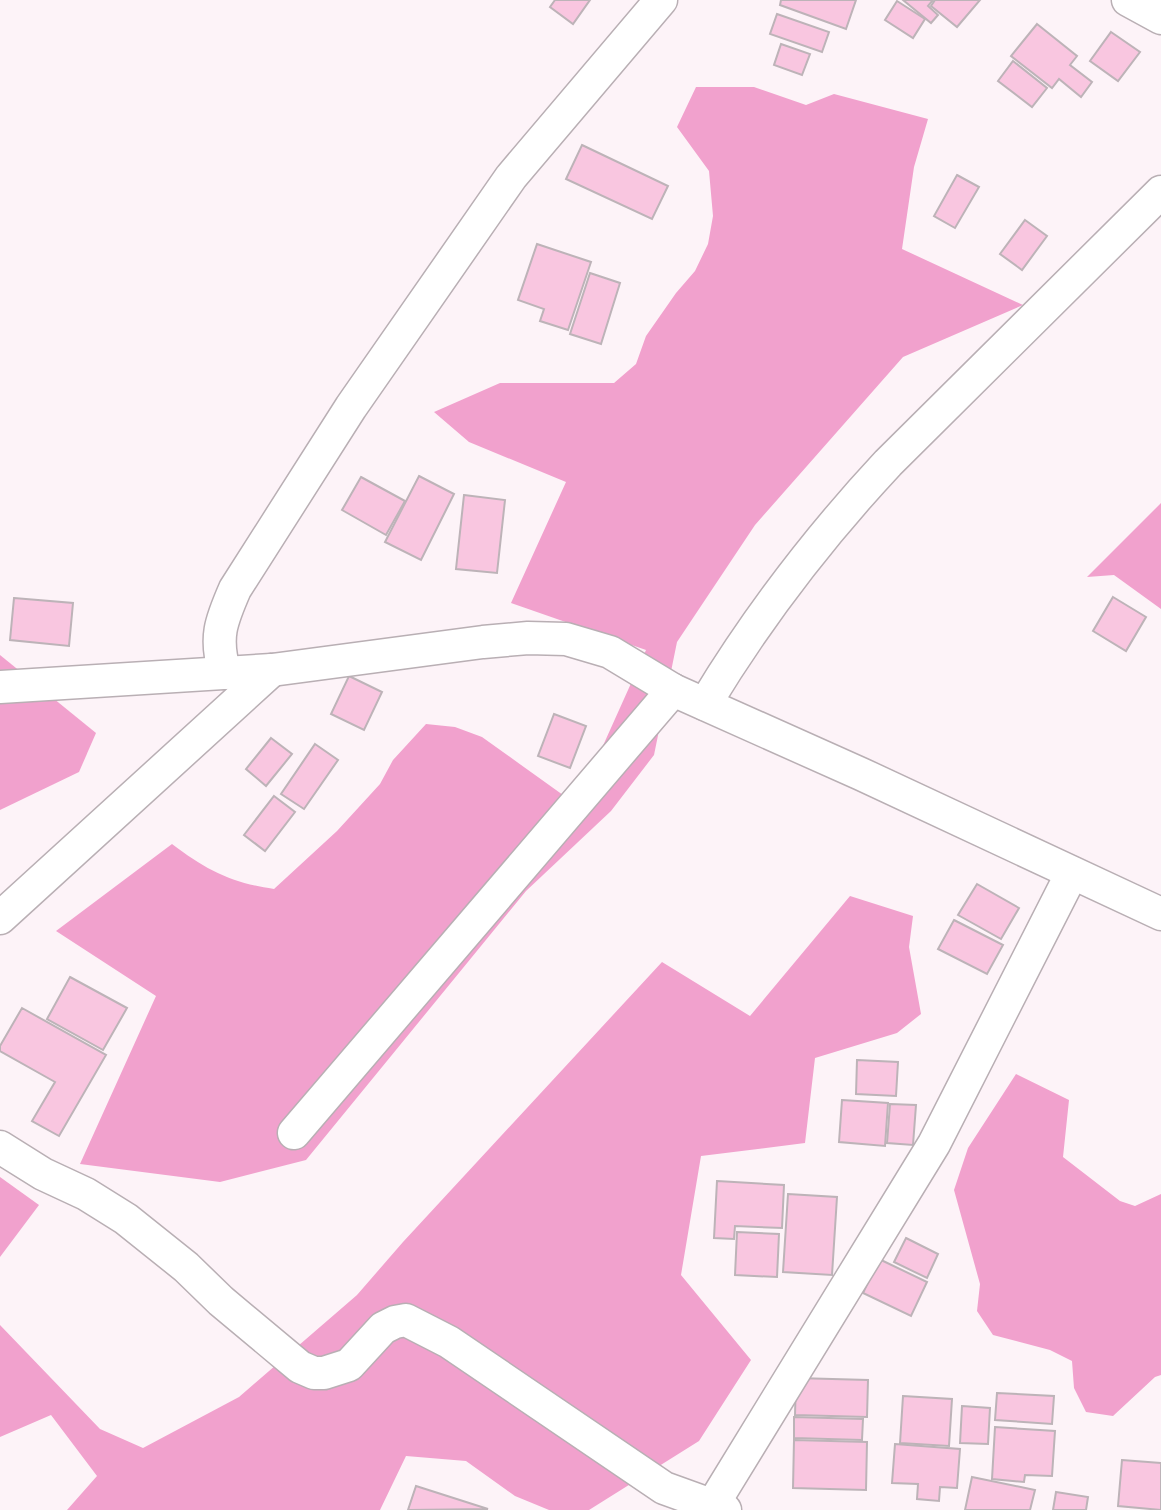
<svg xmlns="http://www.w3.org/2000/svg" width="1161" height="1510" font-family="Signika,sans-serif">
	<rect width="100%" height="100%" fill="#fdf3f8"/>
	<g fill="#f1a1cd">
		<path d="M696,87H754L806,105L834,94L928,119L914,167L902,249L1023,305L903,357L755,525L677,642L654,755L611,811L526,891L306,1160L220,1182L80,1164L156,996L56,931L172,844C206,870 232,883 274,889L337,831L380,784L393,760L426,724L455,727L482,737L563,795L597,759L646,650L511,603L566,482L469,442L434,412L500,383H614L636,364L646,336L676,293L695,271L708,244L713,216L709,171L677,127Z"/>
		<polygon points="1161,503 1161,609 1114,575 1087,577"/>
		<polygon points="0,655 96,733 79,772 0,810"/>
		<polygon points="850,896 913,916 909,947 921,1014 897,1033 815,1058 805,1143 701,1156 681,1275 751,1360 699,1441 589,1510 549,1510 515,1496 466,1461 406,1456 380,1510 67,1510 97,1476 51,1415 0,1437 0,1325 100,1429 143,1448 239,1397 357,1295 403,1242 662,962 750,1016"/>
		<polygon points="1016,1074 1069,1100 1063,1157 1120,1201 1135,1206 1161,1194 1161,1375 1155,1377 1113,1416 1086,1412 1074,1388 1072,1361 1050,1350 993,1335 977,1311 980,1284 954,1190 968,1148"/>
		<polygon points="0,1177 39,1205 0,1257"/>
	</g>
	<g fill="#f9c6e0" stroke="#bdb3b8" stroke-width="2">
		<polygon points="555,0 590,0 573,24 550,7"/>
		<polygon points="781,0 856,0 846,29 780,5"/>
		<polygon points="903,0 933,0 928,6 938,15 931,23"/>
		<polygon points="935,0 980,0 957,27 931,6"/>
		<polygon points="897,1 925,19 913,38 885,20"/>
		<polygon points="777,14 829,32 822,52 770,34"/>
		<polygon points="1037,24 1077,56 1070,65 1092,82 1081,97 1059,79 1052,88 1011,56"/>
		<polygon points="1111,32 1140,52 1118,81 1090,61"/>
		<polygon points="781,44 810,54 802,75 774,65"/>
		<polygon points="1013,61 1047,88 1032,107 998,81"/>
		<polygon points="582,145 668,186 652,219 566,179"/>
		<polygon points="957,175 979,187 955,228 934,216"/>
		<polygon points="1025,220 1047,236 1022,270 1000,254"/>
		<polygon points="537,244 591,262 568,330 540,321 544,309 518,300"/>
		<polygon points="590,273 620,283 601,344 570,334"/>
		<polygon points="419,476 454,494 421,560 385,542"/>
		<polygon points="361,477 405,501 386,535 342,510"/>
		<polygon points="464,495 505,500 497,573 456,569"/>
		<polygon points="1113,597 1146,617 1126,651 1093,631"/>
		<polygon points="14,598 73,603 69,646 10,640"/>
		<polygon points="349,676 382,692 364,730 331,714"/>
		<polygon points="554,714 586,726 570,768 538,756"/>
		<polygon points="271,738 292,754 266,786 246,769"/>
		<polygon points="315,744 338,760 304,809 281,794"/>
		<polygon points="274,796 295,812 265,851 244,835"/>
		<polygon points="977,884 1019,908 1001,939 958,915"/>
		<polygon points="954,920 1003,945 987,974 938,949"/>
		<polygon points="70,977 127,1008 103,1050 47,1019"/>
		<polygon points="22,1008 106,1055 59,1136 32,1121 55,1082 0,1051 0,1046"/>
		<polygon points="857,1060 898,1062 896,1096 856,1094"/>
		<polygon points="842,1100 888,1103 885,1146 839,1142"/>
		<polygon points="890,1104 916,1105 913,1145 887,1143"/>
		<polygon points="717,1181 784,1185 782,1228 735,1226 734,1239 714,1238"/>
		<polygon points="788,1194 837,1197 832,1275 783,1272"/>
		<polygon points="737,1232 779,1234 777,1277 735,1275"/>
		<polygon points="906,1238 938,1254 927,1278 894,1262"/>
		<polygon points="879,1259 927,1282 911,1316 863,1293"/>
		<polygon points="796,1378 868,1380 867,1417 795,1415"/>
		<polygon points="997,1393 1054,1396 1052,1424 995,1420"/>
		<polygon points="903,1396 952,1399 949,1446 900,1443"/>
		<polygon points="962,1406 990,1408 988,1444 960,1443"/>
		<polygon points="794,1417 863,1419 862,1440 794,1438"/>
		<polygon points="995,1427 1055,1431 1052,1476 1025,1475 1024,1482 992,1479"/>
		<polygon points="794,1440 867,1442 866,1490 793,1488"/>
		<polygon points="895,1444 960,1449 957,1488 940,1487 939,1501 917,1499 918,1484 892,1483"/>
		<polygon points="1122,1460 1161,1463 1161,1510 1118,1506"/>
		<polygon points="972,1477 1035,1490 1030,1510 965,1510"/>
		<polygon points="416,1486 488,1509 408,1510"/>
		<polygon points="1056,1492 1088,1497 1086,1510 1053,1510"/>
	</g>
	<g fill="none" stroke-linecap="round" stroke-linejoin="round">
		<g stroke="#b9afb4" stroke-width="35">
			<g id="minor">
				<polyline points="1128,0 1161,18"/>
				<path d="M225,673C214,638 221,621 235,589L351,407L511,177L661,0"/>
				<polyline points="0,687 272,670 483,642 528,638 566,639 610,652 673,690 861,774 1161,914"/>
				<path d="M705,704C757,618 819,537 888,463L1161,192"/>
				<polyline points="0,918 272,670"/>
				<polyline points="294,1133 673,690"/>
				<polyline points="0,1147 43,1174 86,1194 126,1219 186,1267 221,1301 300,1367 314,1373 324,1373 349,1365 383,1328 395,1322 406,1320 449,1342 664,1488 725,1510"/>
				<polyline points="712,1506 934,1144 1072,873"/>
			</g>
		</g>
		<use href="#minor" stroke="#fff" stroke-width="32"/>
	</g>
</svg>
